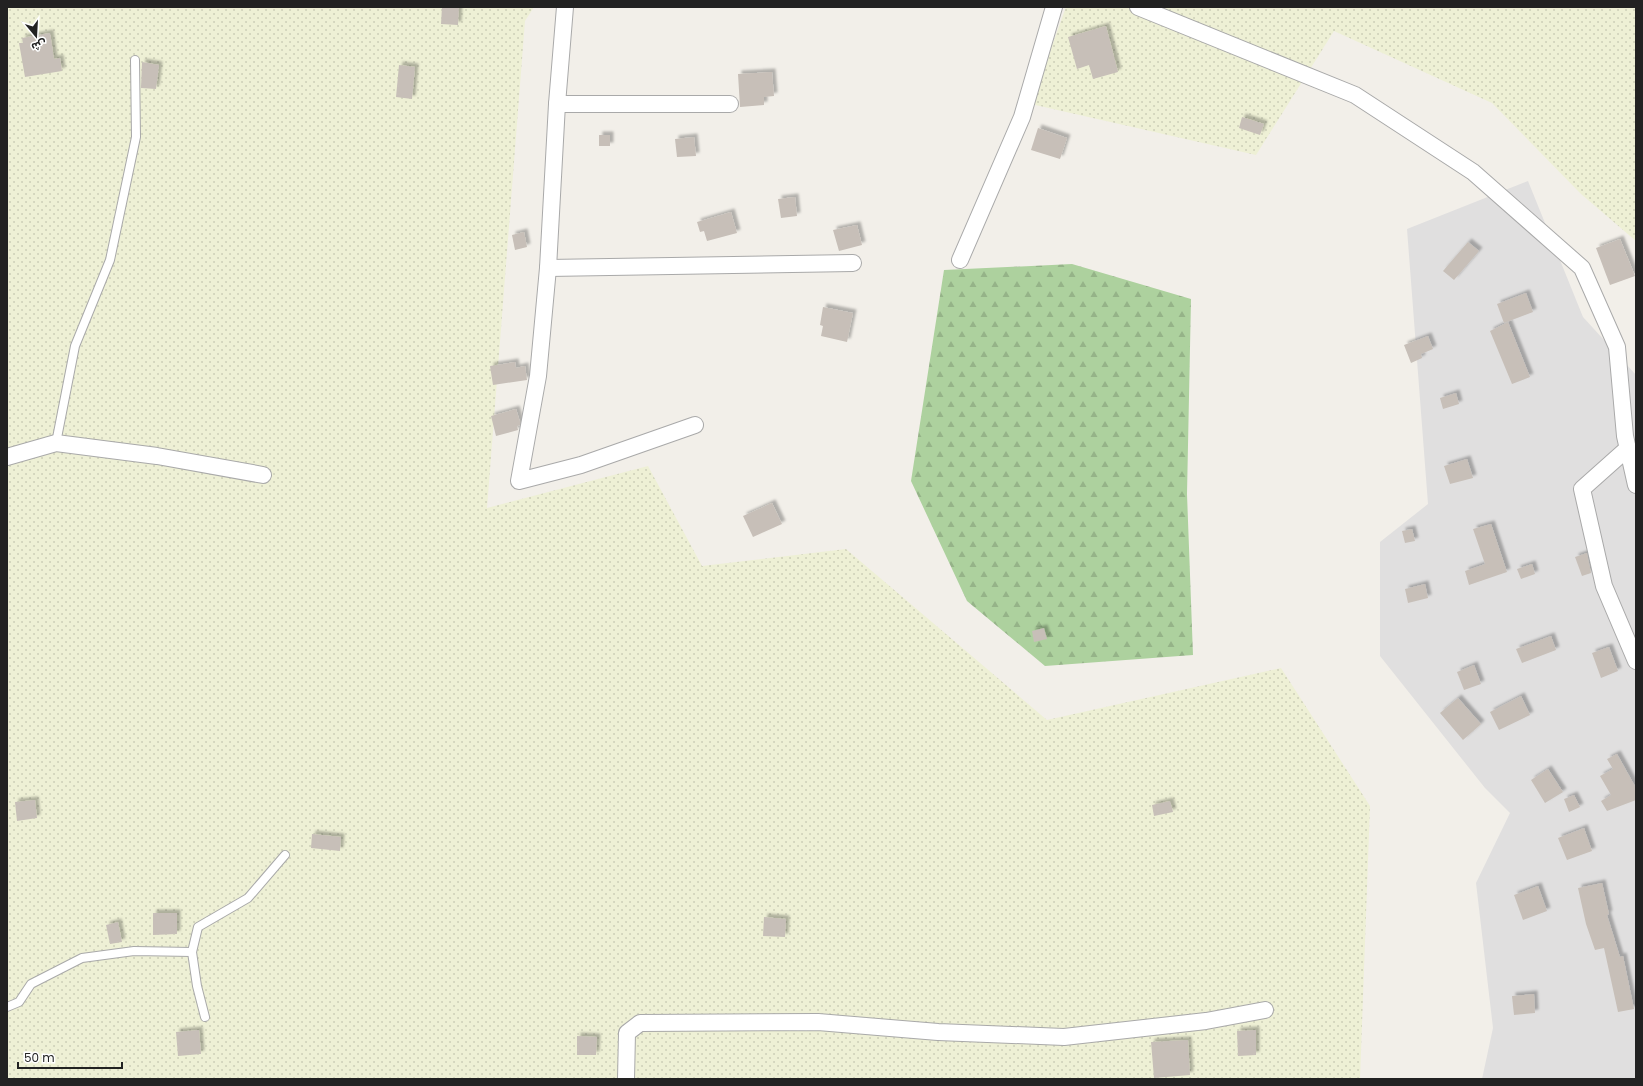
<svg xmlns="http://www.w3.org/2000/svg" width="1643" height="1086" font-family="Poppins,'Noto Sans Arabic',sans-serif">
	<defs>
		<pattern id="farmland-dots" width="8" height="8" patternUnits="userSpaceOnUse"><rect width="8" height="8" fill="#eef0d5"/><path d="M2 2h.1M6 6h.1" fill="none" stroke="#ccceb7" stroke-width="1.8" stroke-linecap="round"/></pattern>
		<pattern id="forest-firs" width="22" height="20" patternUnits="userSpaceOnUse"><rect width="22" height="20" fill="#add19e"/><path d="M5 1l3.5 6h-7zM16 11l3.5 6h-7z" fill="#95b388"/></pattern>
		<filter id="shadow"><feDropShadow dx="3.5" dy="-3.5" stdDeviation="1" flood-color="#0004"/></filter>
	</defs>
	<rect width="100%" height="100%" fill="#f2efe9"/>
	<polygon fill="#e0dfdf" points="1528,181 1583,317 1636,375 1636,1079 1482,1079 1493,1028 1476,883 1510,813 1485,788 1380,656 1380,542 1428,504 1407,229"/>
	<g fill="url(#farmland-dots)">
		<polygon points="7,7 534,7 525,21 487,508 648,466 702,566 846,549 1047,720 1281,668 1370,806 1360,1079 7,1079"/>
		<polygon points="1066,7 1636,7 1636,241 1581,194 1492,103 1334,31 1256,155 1031,104"/>
	</g>
	<polygon fill="url(#forest-firs)" points="1072,264 1191,299 1187,494 1193,655 1045,666 967,601 911,481 944,270"/>
	<g fill="#c7bfb8" filter="url(#shadow)">
		<polygon points="442,7 459,7 458,25 441,24"/>
		<polygon points="1106,26 1118,72 1093,79 1089,65 1077,69 1068,37"/>
		<polygon points="50,33 54,59 60,58 62,71 25,77 19,43 23,43 22,38"/>
		<polygon points="142,62 159,65 156,89 141,88"/>
		<polygon points="399,65 415,67 412,99 396,97"/>
		<polygon points="772,72 774,96 764,97 764,105 740,107 738,74"/>
		<polygon points="1242,117 1264,124 1260,135 1239,128"/>
		<polygon points="1038,128 1067,138 1060,159 1031,150"/>
		<rect x="599" y="135" width="11" height="11"/>
		<polygon points="694,137 696,156 677,157 675,139"/>
		<polygon points="795,197 797,216 781,218 778,199"/>
		<polygon points="731,212 737,233 707,241 704,231 700,232 697,222"/>
		<polygon points="857,225 862,245 839,251 833,230"/>
		<polygon points="524,232 527,247 515,250 512,235"/>
		<polygon points="1620,239 1635,276 1610,285 1596,248"/>
		<polygon points="1468,242 1479,251 1454,280 1443,271"/>
		<polygon points="1526,293 1533,312 1504,323 1497,304"/>
		<polygon points="823,307 853,313 847,342 821,336 823,326 820,325"/>
		<polygon points="1508,322 1530,377 1512,384 1490,331"/>
		<polygon points="1428,336 1433,349 1421,354 1422,358 1411,363 1404,345"/>
		<polygon points="515,362 516,368 525,366 527,380 493,385 490,366"/>
		<polygon points="1456,393 1459,404 1443,409 1440,398"/>
		<polygon points="516,409 520,422 520,425 517,426 518,430 496,436 491,416"/>
		<polygon points="1467,459 1473,478 1450,484 1444,466"/>
		<polygon points="772,503 782,524 753,537 743,516"/>
		<polygon points="1491,524 1507,572 1469,585 1465,571 1485,564 1473,529"/>
		<polygon points="1412,529 1415,541 1405,543 1402,531"/>
		<polygon points="1587,553 1591,573 1582,576 1575,557"/>
		<polygon points="1532,564 1535,574 1521,579 1517,569"/>
		<polygon points="1425,584 1428,598 1408,603 1405,589"/>
		<polygon points="1044,628 1047,639 1034,642 1032,631"/>
		<polygon points="1551,636 1556,650 1522,663 1516,649"/>
		<polygon points="1609,647 1618,671 1601,678 1592,653"/>
		<polygon points="1474,665 1481,684 1464,690 1457,672"/>
		<polygon points="1521,696 1530,715 1499,730 1490,712"/>
		<polygon points="1458,698 1481,724 1463,740 1440,713"/>
		<polygon points="1617,754 1636,788 1636,800 1607,811 1601,801 1611,795 1600,776 1613,769 1607,759"/>
		<polygon points="1548,769 1563,792 1545,803 1531,780"/>
		<polygon points="1574,795 1580,807 1569,812 1564,799"/>
		<polygon points="35,800 37,818 17,821 15,802"/>
		<polygon points="1170,801 1173,812 1154,816 1152,805"/>
		<polygon points="1584,828 1592,851 1567,860 1558,838"/>
		<polygon points="312,834 341,837 340,851 311,848"/>
		<polygon points="1602,883 1609,914 1607,915 1620,957 1623,956 1634,1009 1618,1012 1604,948 1595,950 1586,924 1578,888"/>
		<polygon points="1538,886 1547,911 1523,920 1514,895"/>
		<polygon points="153,913 177,913 177,934 153,935"/>
		<polygon points="764,917 786,919 785,937 763,936"/>
		<polygon points="118,922 122,942 110,944 106,925"/>
		<polygon points="1534,994 1535,1013 1514,1015 1512,996"/>
		<polygon points="199,1030 201,1054 178,1056 176,1032"/>
		<polygon points="1256,1030 1256,1055 1238,1056 1237,1031"/>
		<polygon points="577,1036 597,1037 596,1055 577,1055"/>
		<polygon points="1188,1040 1190,1075 1154,1078 1151,1042"/>
	</g>
	<g fill="none" stroke-linecap="round" stroke-linejoin="round">
		<g stroke="#a9a9a9" stroke-width="10">
			<g id="lane">
				<polyline points="56,443 75,346 110,260 136,137 135,60"/>
				<polyline points="7,1007 19,1002 31,984 82,958 134,951 192,952"/>
				<polyline points="205,1017 197,986 192,952 198,927 248,898 285,855"/>
			</g>
		</g>
		<g stroke="#a9a9a9" stroke-width="18">
			<g id="street">
				<polyline points="565,7 557,104 548,268 538,376 519,481 581,465 695,425"/>
				<polyline points="1138,7 1355,95 1473,172 1582,268 1617,347 1625,436 1636,485"/>
				<polyline points="557,104 730,104"/>
				<polyline points="960,260 1022,117 1054,7"/>
				<polyline points="548,268 853,263"/>
				<polyline points="1628,448 1582,489 1604,586 1636,661"/>
				<polyline points="7,457 56,443 157,456 263,475"/>
				<polyline points="626,1079 627,1033 640,1023 818,1022 938,1032 1064,1037 1206,1021 1265,1010"/>
			</g>
		</g>
		<use href="#lane" stroke="#fff" stroke-width="8"/>
		<use href="#street" stroke="#fff" stroke-width="16"/>
	</g>
	<rect width="1643" height="1086" fill="none" stroke="#222222" stroke-width="16"/>
	<g transform="translate(36 36) rotate(162)" stroke="#ffffff" stroke-width="3" paint-order="stroke">
	<path d="M0-3L7 15L0 10L-7 15Z" fill="#222222"/>
	<text y="-6" font-size="11" font-weight="bold" text-anchor="middle" fill="#222222">ش</text>
	</g>
	<path d="M18 1062v6h104v-6" fill="none" stroke="#222222" stroke-width="2"/>
	<text x="24" y="1062" font-size="12" fill="#222222" stroke="#ffffff" stroke-width="3" paint-order="stroke">50 m</text>
</svg>
